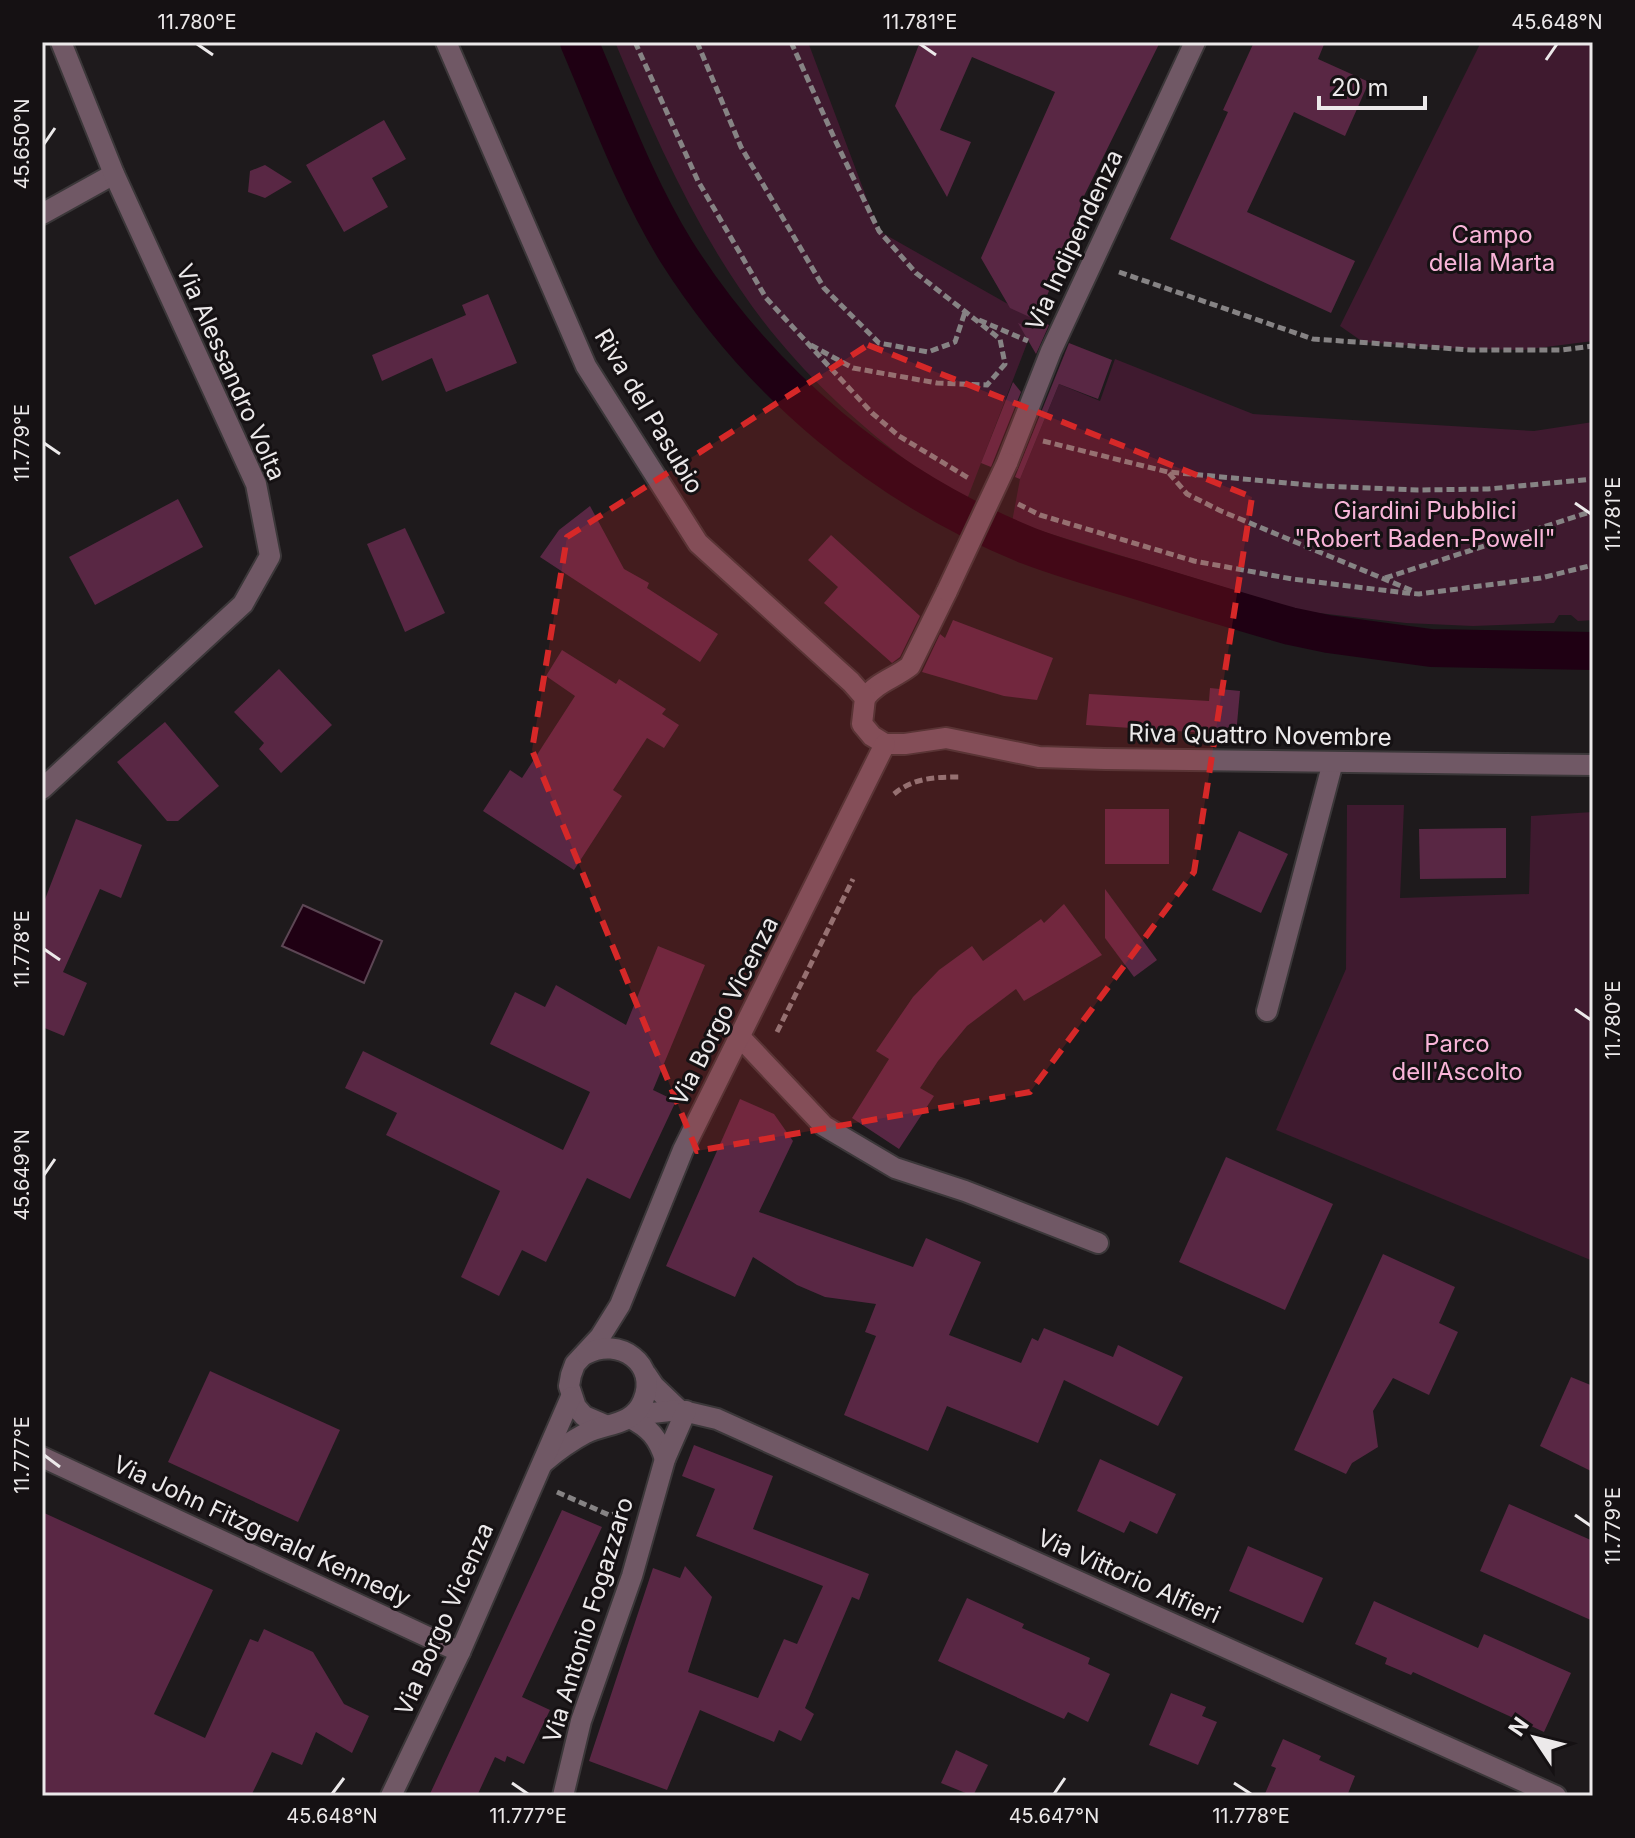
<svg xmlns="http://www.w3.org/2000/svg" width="1635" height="1838" font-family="Inter,sans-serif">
	<rect width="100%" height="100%" fill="#1e1a1c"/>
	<g fill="#3f1a2f">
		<path d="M615,42H808L879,231L1036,320L966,502C903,461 844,414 794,358C713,269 661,152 615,42Z"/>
		<polygon points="1481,42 1593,42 1593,341 1523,350 1441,348 1363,342 1340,326"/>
		<polygon points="1115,359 1253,414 1534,431 1593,422 1593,620 1578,621 1571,615 1559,615 1554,623 1473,626 1406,623 1301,611 1012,522 1020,479 1059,384 1100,401"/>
		<polygon points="1347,805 1404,805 1400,898 1529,894 1531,816 1593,812 1593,1261 1276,1130 1346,969"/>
	</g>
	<polygon fill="#1f0013" stroke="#5c4654" stroke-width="2" points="303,905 382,941 364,983 282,946"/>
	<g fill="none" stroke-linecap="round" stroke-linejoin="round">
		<path stroke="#1f0013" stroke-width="38" d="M579,42C609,112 636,186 676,251C760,384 883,487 1029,546C1063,559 1098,569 1133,579C1185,595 1238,611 1290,626L1328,634L1431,648L1593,651"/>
	</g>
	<g fill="#592744">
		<polygon points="920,42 1160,42 1082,200 1066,253 1036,320 1010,308 981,258 1055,92 972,57 940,130 971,142 947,197 895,106"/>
		<polygon points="1254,42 1325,42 1318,59 1369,82 1345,136 1294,112 1247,212 1355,261 1331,313 1170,239 1228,112 1223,110"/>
		<polygon points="384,120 406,159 372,178 388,207 344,232 306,165"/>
		<polygon points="265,165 292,182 265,198 248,192 250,171"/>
		<polygon points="488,294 517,363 446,392 432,358 382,381 372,355 466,315 462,305"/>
		<polygon points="1037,320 1049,325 1036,354 1018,323 1033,329"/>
		<polygon points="1069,343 1112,360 1098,399 1059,384 1020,479 1015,477"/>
		<polygon points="1013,382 1021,392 991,467 981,463"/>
		<polygon points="178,499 203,547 95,605 69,557"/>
		<polygon points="590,506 624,569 649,583 647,588 718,634 700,662 540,557 559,530"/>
		<polygon points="405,528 445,613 405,632 367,544"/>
		<polygon points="831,535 920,616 900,657 892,663 824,603 838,587 808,560"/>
		<polygon points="953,620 1053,658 1037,700 1004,696 922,672 940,634 945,638"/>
		<polygon points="562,650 616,684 619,679 666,709 662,714 679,725 664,748 647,738 613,790 622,796 574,870 483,811 510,770 522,778 575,696 546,676"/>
		<polygon points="279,669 332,725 281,773 259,749 264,743 234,712"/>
		<polygon points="1210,688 1240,691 1236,735 1086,725 1089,694 1209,701"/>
		<polygon points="165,722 219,786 178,821 167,821 117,762"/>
		<rect x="1105" y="809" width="64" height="55"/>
		<polygon points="76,819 142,845 121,898 100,889 63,972 87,983 64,1036 42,1027 42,907"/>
		<polygon points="1506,828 1506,878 1420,879 1419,829"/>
		<polygon points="1239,831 1288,854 1261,913 1212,890"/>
		<polygon points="1105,889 1157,960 1134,977 1105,938"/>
		<polygon points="1064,904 1102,955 1024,1001 1016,989 967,1026 938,1061 920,1088 934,1096 899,1149 852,1118 889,1059 876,1051 913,997 939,970 972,946 983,961 1041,919 1044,923"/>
		<polygon points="658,946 705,965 653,1090 676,1101 630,1199 587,1178 546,1262 522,1250 499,1296 461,1277 500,1191 386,1135 397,1113 345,1088 363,1051 563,1150 590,1092 490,1044 515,992 545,1007 556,985 626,1025"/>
		<polygon points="740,1099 774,1114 793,1141 759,1212 913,1267 926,1238 981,1262 949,1335 1021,1363 1032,1338 1038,1341 1044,1328 1113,1357 1118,1345 1183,1377 1158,1426 1064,1380 1038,1443 947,1406 928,1451 844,1415 876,1336 865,1332 876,1304 825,1297 797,1285 753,1257 735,1297 666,1266"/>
		<polygon points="1226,1157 1333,1204 1285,1310 1179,1262"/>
		<polygon points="1383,1254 1455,1287 1439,1323 1458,1332 1429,1395 1393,1378 1373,1411 1378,1447 1352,1463 1346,1474 1294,1450"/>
		<polygon points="210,1371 340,1430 298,1522 168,1462"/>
		<polygon points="1571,1377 1593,1386 1593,1472 1540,1446"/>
		<polygon points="694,1445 773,1476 753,1529 869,1574 859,1600 852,1597 805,1708 814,1714 801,1741 779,1730 774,1742 700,1710 667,1790 589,1761 653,1568 680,1578 685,1566 712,1597 688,1672 758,1698 784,1639 797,1644 823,1586 696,1536 715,1489 682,1476"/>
		<polygon points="1100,1459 1176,1494 1157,1534 1130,1521 1124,1533 1077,1511"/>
		<polygon points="1509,1504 1593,1541 1593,1621 1480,1571"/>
		<polygon points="562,1510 602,1527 522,1697 550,1710 524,1764 507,1756 505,1762 495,1757 477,1796 429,1796"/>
		<polygon points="42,1512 213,1590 154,1714 205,1738 250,1639 258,1642 264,1629 313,1652 344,1704 369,1716 352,1753 316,1732 302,1765 272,1752 251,1796 42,1796"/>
		<polygon points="1248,1546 1323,1578 1303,1623 1229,1591"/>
		<polygon points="967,1598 1024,1624 1022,1628 1090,1658 1088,1664 1110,1674 1088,1722 1068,1712 1064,1719 938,1661"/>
		<polygon points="1374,1601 1478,1648 1484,1634 1571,1673 1544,1732 1413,1672 1411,1675 1385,1664 1387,1658 1355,1644"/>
		<polygon points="1171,1693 1206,1707 1202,1716 1217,1722 1198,1765 1149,1745"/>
		<polygon points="1283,1739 1321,1756 1319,1760 1355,1776 1347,1796 1264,1796 1276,1768 1271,1766"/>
		<polygon points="956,1750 988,1765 973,1796 941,1783"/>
	</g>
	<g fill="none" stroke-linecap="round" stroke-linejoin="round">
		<g stroke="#3b3739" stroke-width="24">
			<polyline id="service" points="1267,1011 1333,762"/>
		</g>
		<g stroke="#3b3739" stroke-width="24">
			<g id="minor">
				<polyline points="42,214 114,174"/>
				<polyline points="1007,463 1051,351 1195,42"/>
				<path d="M865,698C877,682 895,678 910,666L947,591"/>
				<polyline points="42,789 243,604 270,556 256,484 114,174 61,42"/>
				<polyline points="740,1037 824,1126 895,1168 965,1191 1098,1243"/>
				<polyline points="646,1374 654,1386 679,1410"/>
				<polyline points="634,1415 679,1410 717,1419 1556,1796"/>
				<path d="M630,1418C650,1428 658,1438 665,1459"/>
				<polyline points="42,1457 460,1652"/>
				<polyline points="563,1796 581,1721 632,1576 665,1459 686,1411"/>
			</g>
		</g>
		<g stroke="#3b3739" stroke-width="24">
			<g id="tertiary">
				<polyline points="446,42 586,366 698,543 851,682 865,698 862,724 872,736 885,744"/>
				<polyline points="885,744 905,744 946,738 1039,757 1105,759 1593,765"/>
				<polyline points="605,1425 584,1416 576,1407 569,1386 571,1375 575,1364 600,1337 620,1305 683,1150 885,744"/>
				<path d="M544,1462C557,1451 571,1441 586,1433C606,1423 633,1426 643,1401C659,1364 619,1336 586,1354"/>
				<polyline points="391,1796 460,1652 571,1397"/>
			</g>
		</g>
		<g stroke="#868384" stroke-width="5" stroke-dasharray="8 4" stroke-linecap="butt">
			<polyline points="635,42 698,181 766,298 872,413 899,436 970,479"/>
			<polyline points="697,42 741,147 824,288 879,343 928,352 955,342 965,312"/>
			<polyline points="791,42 836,142 879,231 916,273 1000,339 1005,364 987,385 937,383 853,368 807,343"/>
			<polyline points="1119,272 1313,339 1471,350 1561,350 1593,346"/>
			<polyline points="979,320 1028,341"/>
			<polyline points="1043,441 1168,472 1320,486 1418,490 1488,489 1593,479"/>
			<polyline points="1169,473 1187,494 1221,511 1413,591"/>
			<polyline points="1018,504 1040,515 1194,561 1292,579 1406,593 1419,594 1541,578 1593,565"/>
			<polyline points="1385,578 1593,511"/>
			<path d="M894,794C913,778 935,777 959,777"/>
			<polyline points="777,1032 853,879"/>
			<polyline points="557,1492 609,1515 622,1513"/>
		</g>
		<use href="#service" stroke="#705865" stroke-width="20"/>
		<use href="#minor" stroke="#705865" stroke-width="20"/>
		<use href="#tertiary" stroke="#705865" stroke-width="20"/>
		<g stroke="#3b3739" stroke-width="24" stroke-linecap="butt">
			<polyline id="minor-bridge" points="947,591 1007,463"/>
		</g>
		<use href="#minor-bridge" stroke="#705865" stroke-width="20"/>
	</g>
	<path fill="#d62828" fill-opacity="0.2" stroke="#d62828" stroke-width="6" stroke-dasharray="16 10" stroke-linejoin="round" d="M868,345L1252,497L1194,872L1030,1092L697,1151L532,750L567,537Z"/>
	<path fill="none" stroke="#ece9ea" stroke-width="3" d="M197,44L213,55M920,44L936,55M1546,60L1557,44M44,144L55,128M44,443L60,454M1575,503L1591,514M44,949L60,960M1575,1009L1591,1020M44,1175L55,1159M44,1455L60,1467M1575,1515L1591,1526M512,1783L528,1794M1234,1783L1251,1794M332,1794L344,1778M1054,1794L1065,1778"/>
	<g text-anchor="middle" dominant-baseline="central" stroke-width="6" stroke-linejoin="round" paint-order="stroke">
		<g font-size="24" fill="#f8b4d8" stroke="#151113">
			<text x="1492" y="234">Campo<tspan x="1492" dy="28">della Marta</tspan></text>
			<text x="1425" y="510">Giardini Pubblici<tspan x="1425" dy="28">"Robert Baden-Powell"</tspan></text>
			<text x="1457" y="1043">Parco<tspan x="1457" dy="28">dell'Ascolto</tspan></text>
		</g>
		<g font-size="24" fill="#ece9ea" stroke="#151113">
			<text transform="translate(1074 240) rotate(-65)">Via Indipendenza</text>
			<text transform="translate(231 372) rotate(66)">Via Alessandro Volta</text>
			<text transform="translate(649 411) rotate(59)">Riva del Pasubio</text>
			<text transform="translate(1260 735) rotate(1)">Riva Quattro Novembre</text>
			<text transform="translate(724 1011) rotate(-63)">Via Borgo Vicenza</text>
			<text transform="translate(262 1531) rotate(25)">Via John Fitzgerald Kennedy</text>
			<text transform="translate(1129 1576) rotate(24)">Via Vittorio Alfieri</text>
			<text transform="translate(444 1619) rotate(-66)">Via Borgo Vicenza</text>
			<text transform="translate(588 1620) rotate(-73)">Via Antonio Fogazzaro</text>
		</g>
	</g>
	<rect width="1635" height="1838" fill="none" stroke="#151113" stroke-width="88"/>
	<g transform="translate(1535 1738) rotate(305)" stroke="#151113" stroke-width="6" paint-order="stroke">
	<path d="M0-6L14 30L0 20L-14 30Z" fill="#ece9ea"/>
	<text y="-12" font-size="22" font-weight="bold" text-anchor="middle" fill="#ece9ea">N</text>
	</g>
	<path d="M1319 96v12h106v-12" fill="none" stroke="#ece9ea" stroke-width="4"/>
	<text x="1331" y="96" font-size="24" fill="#ece9ea" stroke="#151113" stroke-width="6" paint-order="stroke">20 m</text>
	<rect x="44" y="44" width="1547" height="1750" fill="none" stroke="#ece9ea" stroke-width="3"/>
	<g font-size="20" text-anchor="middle" fill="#ece9ea">
		<text x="197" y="29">11.780°E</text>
		<text x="920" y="29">11.781°E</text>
		<text x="1557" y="29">45.648°N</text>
		<text transform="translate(22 144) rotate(-90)" y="7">45.650°N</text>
		<text transform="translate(22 443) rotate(-90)" y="7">11.779°E</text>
		<text transform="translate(1613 514) rotate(-90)" y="7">11.781°E</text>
		<text transform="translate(22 949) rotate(-90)" y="7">11.778°E</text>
		<text transform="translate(1613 1020) rotate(-90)" y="7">11.780°E</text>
		<text transform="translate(22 1175) rotate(-90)" y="7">45.649°N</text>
		<text transform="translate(22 1455) rotate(-90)" y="7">11.777°E</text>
		<text transform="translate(1613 1526) rotate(-90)" y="7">11.779°E</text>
		<text x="332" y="1823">45.648°N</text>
		<text x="528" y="1823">11.777°E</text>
		<text x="1054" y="1823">45.647°N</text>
		<text x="1251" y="1823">11.778°E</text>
	</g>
</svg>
